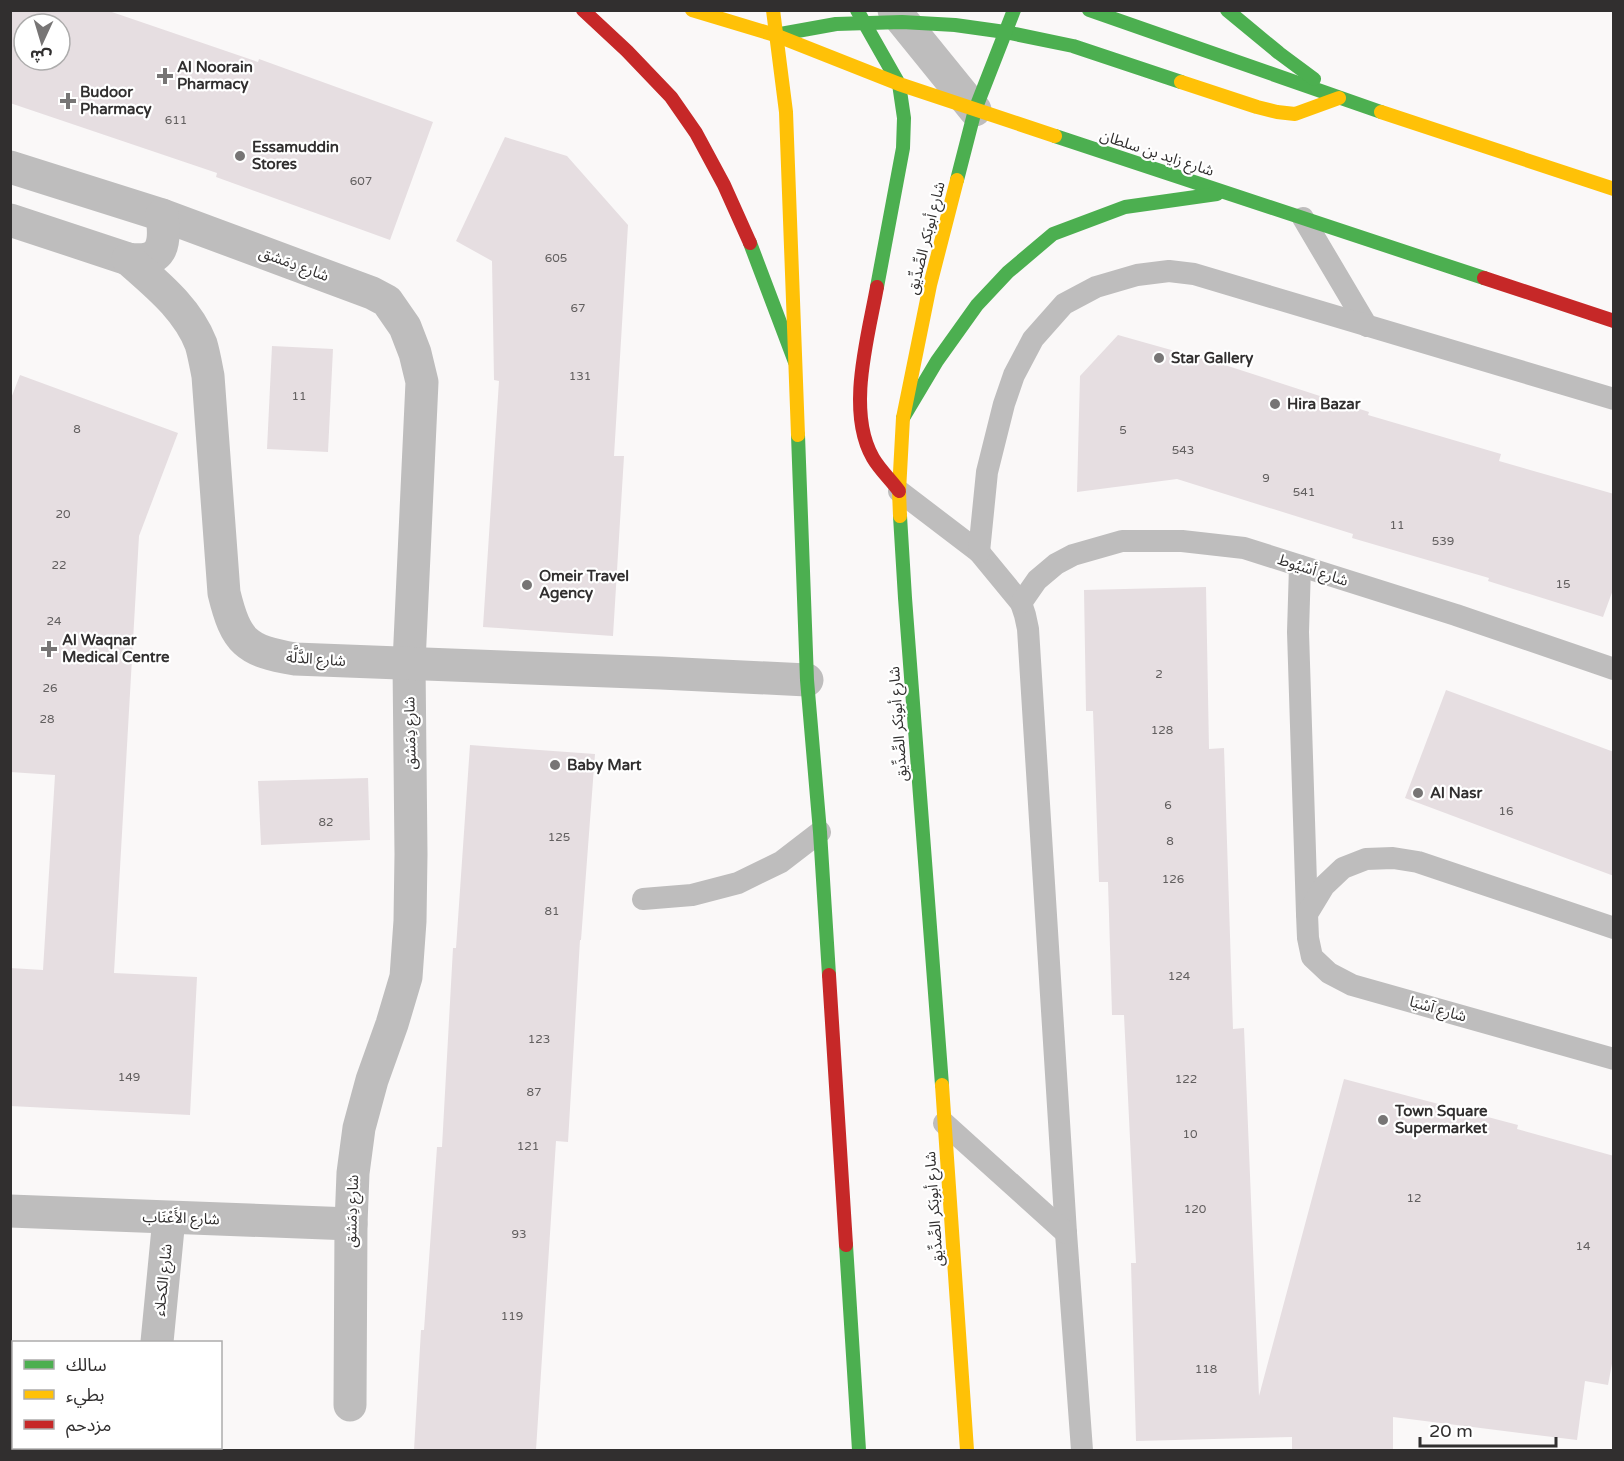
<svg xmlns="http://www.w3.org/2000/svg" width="1624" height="1461" font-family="'Varela Round','Noto Sans Arabic',sans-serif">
	<rect width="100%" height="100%" fill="#faf8f8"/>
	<g fill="#e6dee1" fill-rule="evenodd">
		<path d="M10,10H106L258,62L259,59L433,122L390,240L216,177L217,173L10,103ZM24,24H60V60H24Z"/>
		<polygon points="505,137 567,156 628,225 614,456 624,456 613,636 483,627 499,381 494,380 492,261 456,241"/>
		<polygon points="1118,335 1228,366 1369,412 1368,415 1501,454 1499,461 1614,494 1614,587 1603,617 1488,581 1489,578 1352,538 1353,534 1177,479 1077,492 1080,376"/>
		<polygon points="272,346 333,349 328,452 267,449"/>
		<polygon points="20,375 178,433 139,536 114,973 197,977 190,1115 10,1106 10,968 43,970 55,775 10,772 10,401"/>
		<polygon points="1206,587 1209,749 1224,748 1233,1029 1244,1028 1259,1396 1344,1079 1518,1125 1517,1129 1614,1156 1614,1353 1608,1385 1585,1381 1577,1440 1393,1417 1393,1450 1292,1450 1292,1437 1136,1441 1131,1263 1136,1263 1124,1015 1112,1015 1108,882 1099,882 1093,711 1086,711 1084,590"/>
		<polygon points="1446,690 1614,752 1614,876 1405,798"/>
		<polygon points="470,745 595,754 581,940 580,940 568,1142 556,1141 536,1450 414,1450 421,1330 424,1330 437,1147 442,1147 453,948 456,948"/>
		<polygon points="368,778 370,840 261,845 258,781"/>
	</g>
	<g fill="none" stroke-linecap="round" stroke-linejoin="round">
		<g stroke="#bebdbd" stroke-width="22">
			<polyline points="1303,218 1367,326"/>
			<polyline points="899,491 979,552 1021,603 1025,615 1028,629 1066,1233 1082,1450"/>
			<polyline points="979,552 987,472 1004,404 1014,375 1033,339 1064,304 1096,287 1137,275 1169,271 1194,274 1614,399"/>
			<polyline points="1300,566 1298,632 1307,914"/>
			<polyline points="1021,603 1037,580 1056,564 1073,555 1122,541 1182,541 1244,548 1456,615 1614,669"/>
			<polyline points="643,899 692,895 738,883 781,862 820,832"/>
			<polyline points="1614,928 1418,862 1393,858 1366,859 1343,868 1324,886 1307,914 1308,938 1312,957 1329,973 1352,985 1614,1059"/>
			<polyline points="944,1123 1066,1233"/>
			<polyline points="10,1437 14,1437"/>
		</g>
		<g stroke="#bebdbd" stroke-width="33">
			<polyline points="894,10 975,110"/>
			<polyline points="10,167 162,215 372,293 387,301 405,327 415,353 422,382 409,663 411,854 410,921 406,977 392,1024 372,1080 359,1128 353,1173 351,1224 350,1405"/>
			<path d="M10,220L128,259C163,264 166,245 162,215"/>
			<path d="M128,259C156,284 187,308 201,344C204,354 206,366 208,376L224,593C236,642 246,651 295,659L661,673L807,680"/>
			<polyline points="10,1211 351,1224"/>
			<polyline points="157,1342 169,1218"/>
			<polyline points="146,1450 146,1448"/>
		</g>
		<g stroke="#4caf50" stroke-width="14">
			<polyline points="857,10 899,84 904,118 903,148 877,287"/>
			<polyline points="1089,10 1381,112"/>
			<polyline points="1227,10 1279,53 1314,79"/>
			<polyline points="775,35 836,24 902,22 955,25 1005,32 1073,46 1181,82"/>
			<polyline points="1055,136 1484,278"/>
			<polyline points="957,180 975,110 1014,10"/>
			<polyline points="750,243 795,362"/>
			<polyline points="903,418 937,361 977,305 1008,272 1053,234 1125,207 1217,194"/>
			<polyline points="798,435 807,680 820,832 829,975"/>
			<polyline points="900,516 905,598 942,1085"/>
			<polyline points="846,1245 859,1450"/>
		</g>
		<g stroke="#ffc107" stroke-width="14">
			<polyline points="692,10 775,35 899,84 1055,136"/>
			<polyline points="773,10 786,112 798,435"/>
			<polyline points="1181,82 1257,107 1277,112 1295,114 1339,98"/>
			<polyline points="1381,112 1614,189"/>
			<polyline points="900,516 899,491 903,418 930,285 957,180"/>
			<polyline points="942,1085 967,1450"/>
		</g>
		<g stroke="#c62828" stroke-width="14">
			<polyline points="583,10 627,51 671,97 696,133 724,185 750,243"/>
			<polyline points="1484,278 1614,321"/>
			<path d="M877,287C868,337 846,412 873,458C880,470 891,480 899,491"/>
			<polyline points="829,975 846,1245"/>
		</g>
	</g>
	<g fill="#777575" stroke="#fff" stroke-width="2">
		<path d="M162 67h6v6h6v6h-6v6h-6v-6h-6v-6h6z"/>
		<path d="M65 92h6v6h6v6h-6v6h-6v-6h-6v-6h6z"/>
		<circle cx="240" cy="156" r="6"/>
		<circle cx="1159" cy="358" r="6"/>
		<circle cx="1275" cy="404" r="6"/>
		<circle cx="527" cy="585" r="6"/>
		<path d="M46 640h6v6h6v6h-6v6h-6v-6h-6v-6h6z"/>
		<circle cx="555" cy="765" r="6"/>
		<circle cx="1418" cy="793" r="6"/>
		<circle cx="1383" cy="1120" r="6"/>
	</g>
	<g text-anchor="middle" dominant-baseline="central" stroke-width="4.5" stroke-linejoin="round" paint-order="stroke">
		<g font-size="12" fill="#615e5e">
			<text x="176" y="120">611</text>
			<text x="361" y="181">607</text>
			<text x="556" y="258">605</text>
			<text x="578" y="308">67</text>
			<text x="580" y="376">131</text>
			<text x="299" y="396">11</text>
			<text x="77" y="429">8</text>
			<text x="1123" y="430">5</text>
			<text x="1183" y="450">543</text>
			<text x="1266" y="478">9</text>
			<text x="1304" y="492">541</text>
			<text x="63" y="514">20</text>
			<text x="1397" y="525">11</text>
			<text x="1443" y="541">539</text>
			<text x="59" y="565">22</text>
			<text x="1563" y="584">15</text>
			<text x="54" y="621">24</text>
			<text x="1159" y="674">2</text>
			<text x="50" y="688">26</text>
			<text x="47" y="719">28</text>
			<text x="1162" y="730">128</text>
			<text x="1168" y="805">6</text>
			<text x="1506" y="811">16</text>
			<text x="326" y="822">82</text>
			<text x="559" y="837">125</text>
			<text x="1170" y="841">8</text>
			<text x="1173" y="879">126</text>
			<text x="552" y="911">81</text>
			<text x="1179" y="976">124</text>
			<text x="539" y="1039">123</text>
			<text x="129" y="1077">149</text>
			<text x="1186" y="1079">122</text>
			<text x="534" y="1092">87</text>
			<text x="1190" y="1134">10</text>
			<text x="528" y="1146">121</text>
			<text x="1414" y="1198">12</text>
			<text x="1195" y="1209">120</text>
			<text x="519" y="1234">93</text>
			<text x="1583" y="1246">14</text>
			<text x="512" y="1316">119</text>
			<text x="1206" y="1369">118</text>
		</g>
		<g font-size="15" font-weight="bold" fill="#312f2f" stroke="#fff" text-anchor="start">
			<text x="177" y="67">Al Noorain<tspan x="177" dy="17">Pharmacy</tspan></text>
			<text x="80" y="92">Budoor<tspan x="80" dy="17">Pharmacy</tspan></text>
			<text x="252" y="147">Essamuddin<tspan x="252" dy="17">Stores</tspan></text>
			<text x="1171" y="358">Star Gallery</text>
			<text x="1287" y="404">Hira Bazar</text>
			<text x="539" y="576">Omeir Travel<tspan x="539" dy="17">Agency</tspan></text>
			<text x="62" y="640">Al Waqnar<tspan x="62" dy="17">Medical Centre</tspan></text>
			<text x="567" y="765">Baby Mart</text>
			<text x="1430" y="793">Al Nasr</text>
			<text x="1395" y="1111">Town Square<tspan x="1395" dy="17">Supermarket</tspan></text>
		</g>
		<g font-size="15" fill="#312f2f" stroke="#fff">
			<text transform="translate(1157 153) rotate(18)">شارع زايد بن سلطان</text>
			<text transform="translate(926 238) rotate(-76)">شارع أبوبَكر الصِّدِّيق</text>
			<text transform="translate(294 264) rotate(20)">شارع دِمَشق</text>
			<text transform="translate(1313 570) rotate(18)">شارع أسْيُوط</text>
			<text transform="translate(316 659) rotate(4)">شارع الدَّلَّة</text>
			<text transform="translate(898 724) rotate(-94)">شارع أبوبَكر الصِّدِّيق</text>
			<text transform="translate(410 733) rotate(-91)">شارع دِمَشق</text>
			<text transform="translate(1438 1009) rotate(16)">شارع آسْيَا</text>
			<text transform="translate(934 1209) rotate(-94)">شارع أبوبَكر الصِّدِّيق</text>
			<text transform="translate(352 1211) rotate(-88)">شارع دِمَشق</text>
			<text transform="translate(181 1218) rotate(2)">شارع الأَعْنَاب</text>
			<text transform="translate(163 1280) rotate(-84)">شارع الكحلاء</text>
		</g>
	</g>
	<rect width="1624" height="1461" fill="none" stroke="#312f2f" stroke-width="24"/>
	<rect x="12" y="1341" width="210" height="108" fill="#ffffff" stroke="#adacac" stroke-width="1.5"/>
	<rect x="24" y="1360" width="30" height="9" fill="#4caf50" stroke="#adacac" stroke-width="1.5"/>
	<text x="66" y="1371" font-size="18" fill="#312f2f">سالك</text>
	<rect x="24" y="1390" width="30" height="9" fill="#ffc107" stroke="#adacac" stroke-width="1.5"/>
	<text x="66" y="1401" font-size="18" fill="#312f2f">بطيء</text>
	<rect x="24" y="1420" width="30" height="9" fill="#c62828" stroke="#adacac" stroke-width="1.5"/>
	<text x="66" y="1431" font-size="18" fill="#312f2f">مزدحم</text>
	<g transform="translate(42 42) rotate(184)"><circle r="28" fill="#ffffff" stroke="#adacac" stroke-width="1.5"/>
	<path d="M0-4.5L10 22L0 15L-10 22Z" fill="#777575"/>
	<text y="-9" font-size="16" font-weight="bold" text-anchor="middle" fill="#312f2f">ش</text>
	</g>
	<path d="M1420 1437v9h136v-9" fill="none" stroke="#312f2f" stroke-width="3"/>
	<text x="1429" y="1437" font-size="18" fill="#312f2f" stroke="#ffffff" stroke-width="4.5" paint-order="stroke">20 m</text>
</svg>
